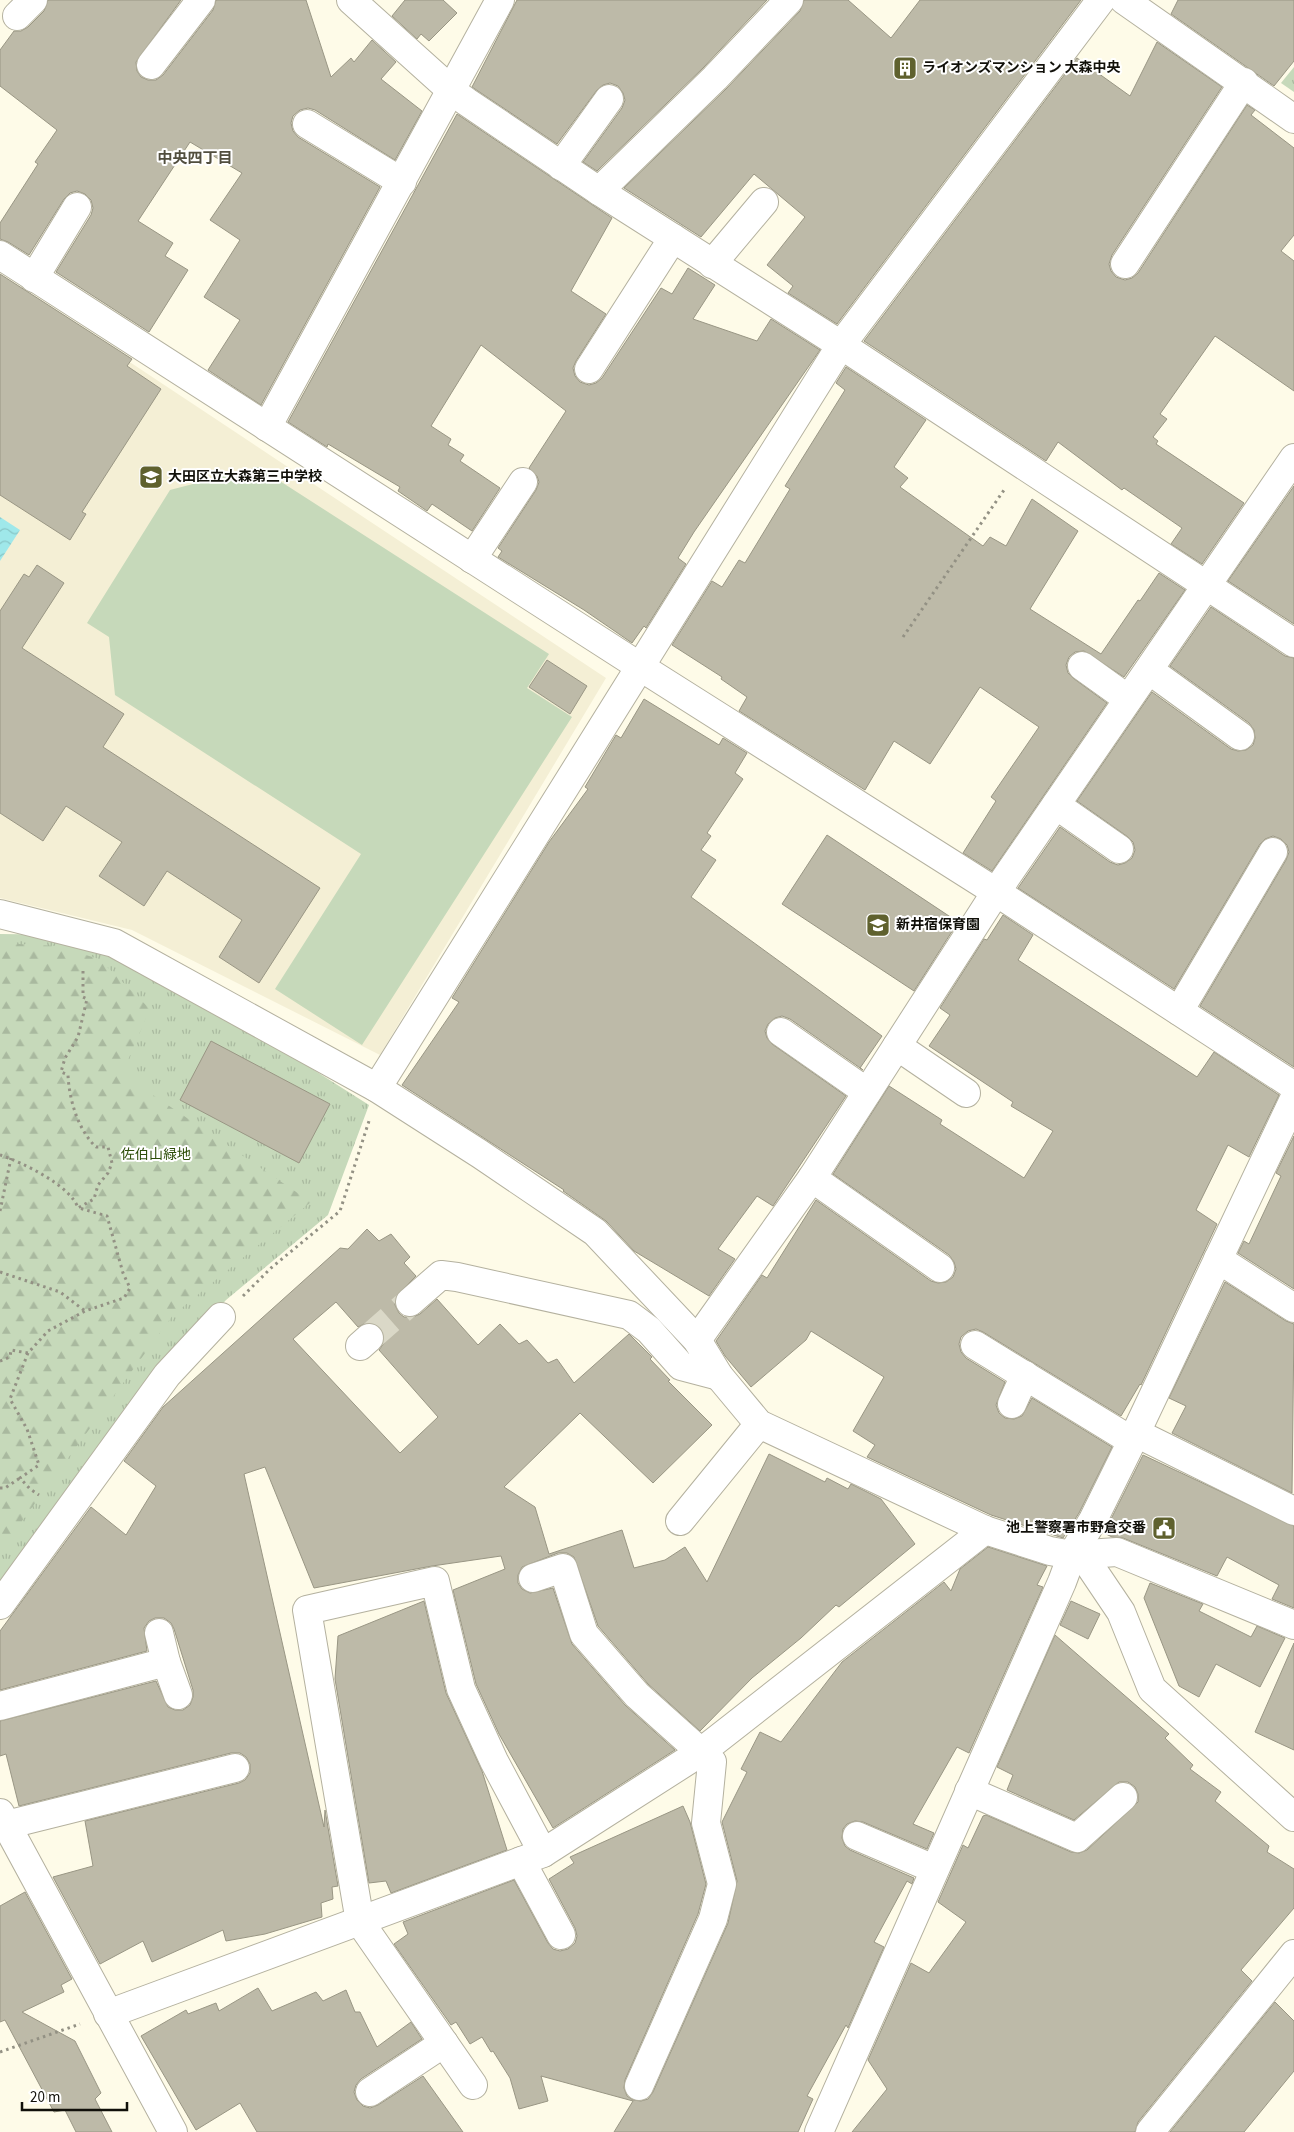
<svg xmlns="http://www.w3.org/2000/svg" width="1294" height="2132" font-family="'Source Sans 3','Noto Sans JP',sans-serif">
	<defs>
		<pattern id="grass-tufts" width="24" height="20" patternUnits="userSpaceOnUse" patternTransform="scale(1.25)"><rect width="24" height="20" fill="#c6d9ba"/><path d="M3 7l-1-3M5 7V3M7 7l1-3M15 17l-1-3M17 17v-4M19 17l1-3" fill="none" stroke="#a9b99f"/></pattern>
		<pattern id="forest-firs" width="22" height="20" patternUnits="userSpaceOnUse" patternTransform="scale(1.25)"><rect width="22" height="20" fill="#c6d9ba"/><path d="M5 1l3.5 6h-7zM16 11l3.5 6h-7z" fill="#a9b99f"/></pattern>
		<pattern id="water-waves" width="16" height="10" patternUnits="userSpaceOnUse" patternTransform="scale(1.25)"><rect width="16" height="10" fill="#9fe8ea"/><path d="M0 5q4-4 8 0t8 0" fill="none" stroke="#88c6c7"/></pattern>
	</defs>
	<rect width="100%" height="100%" fill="#fefbe8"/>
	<polygon fill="#f4efd5" points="0,276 606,678 380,1055 132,930 0,898"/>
	<g fill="url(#grass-tufts)">
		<polygon points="1294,67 1294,92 1281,83"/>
		<polygon points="0,934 83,935 114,943 369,1105 328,1215 226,1300 151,1382 0,1586"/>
	</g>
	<polygon fill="url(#forest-firs)" points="0,943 56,946 99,959 150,1009 122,1074 311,1202 173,1315 0,1551"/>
	<polygon fill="#c6d9ba" points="258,467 549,654 527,688 572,717 362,1045 275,989 361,854 115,695 109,637 87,623 170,490"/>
	<polygon fill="url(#water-waves)" points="0,517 20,530 0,561"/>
	<g fill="#bdbaa8" stroke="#999684" fill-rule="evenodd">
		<polygon points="48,0 181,0 136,62 137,71 141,77 148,80 156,80 163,75 213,10 216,0 306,0 331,77 351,58 354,62 372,40 396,62 381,79 422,111 395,160 315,110 308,108 300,110 293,116 291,123 293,131 298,137 380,187 261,405 208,370 240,320 204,297 240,240 210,220 242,173 190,142 138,221 173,243 165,256 188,270 149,332 56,272 91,215 93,208 91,200 85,194 77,191 70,193 64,199 29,255 8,242 0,239 0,223 38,164 35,162 57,130 0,86 0,50 14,31 21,31 28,27 44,11"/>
		<polygon points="405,0 443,0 457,13 429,41 421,34 417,39 392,16"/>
		<polygon points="517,0 767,0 704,67 597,171 583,162 622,108 625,100 623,93 618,86 610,83 603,85 597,90 557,144 472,87"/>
		<polygon points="804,0 848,0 891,38 920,0 1081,0 837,324 788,293 793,286 767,265 805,217 754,174 701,237 624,188 726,89 800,11"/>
		<polygon points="1178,0 1294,0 1294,61 1274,86 1171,14"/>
		<polygon points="1157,42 1222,87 1112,255 1109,264 1111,271 1116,277 1125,280 1132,278 1138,273 1247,105 1255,110 1251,115 1294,148 1294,235 1281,251 1294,261 1294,391 1215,336 1160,414 1167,419 1153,437 1158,441 1156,444 1244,503 1202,564 1171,544 1182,528 1124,488 1122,490 1058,442 1046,461 864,341 1077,58 1130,96"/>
		<polygon points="457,114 612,218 571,291 606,314 576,361 573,368 575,376 580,382 589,385 596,383 602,378 661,288 672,294 688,268 715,285 693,319 757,341 771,319 820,350 694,532 678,558 686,564 646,628 644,626 632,643 584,610 498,557 502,551 498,548 536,490 539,482 537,476 529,468 566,411 481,345 431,426 451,439 448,445 464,455 460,461 500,488 472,531 432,504 427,511 398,491 400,487 328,444 327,447 288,422"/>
		<polygon points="0,274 132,359 127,366 161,389 82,512 86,514 70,540 0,495"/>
		<polygon points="846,367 926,420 894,467 908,478 900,487 983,546 990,537 1006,546 1032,499 1078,531 1030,609 1101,654 1138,600 1140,601 1159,573 1185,590 1124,677 1084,651 1075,652 1069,657 1066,665 1068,673 1073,678 1107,703 992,871 963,853 996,801 991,797 1039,727 980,687 930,764 894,741 865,790 739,711 747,697 721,679 722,677 672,645 712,581 722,587 739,560 745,563 790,489 785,486 845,390 836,383"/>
		<polygon points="1294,486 1294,624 1228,581"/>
		<polygon points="37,565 64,583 22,648 124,714 103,747 320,888 259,983 219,957 242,920 167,871 144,906 99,876 122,842 66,806 43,841 0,813 0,611 24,574 29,577"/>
		<polygon points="1211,607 1285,656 1294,658 1294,1067 1200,1006 1286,860 1289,852 1287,845 1281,839 1273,836 1265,839 1260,844 1174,989 1018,888 1060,827 1110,862 1118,865 1125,863 1132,858 1135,850 1133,842 1128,837 1077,801 1152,692 1231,749 1238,751 1246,750 1253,745 1255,738 1254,730 1249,723 1170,666"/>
		<polygon points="547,660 587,686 570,714 529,687"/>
		<polygon points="644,699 719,745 723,738 747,753 735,773 743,779 707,833 711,836 701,850 716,860 691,897 882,1036 860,1068 863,1070 790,1019 782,1016 775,1018 768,1024 765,1031 767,1038 772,1044 846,1096 773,1206 757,1196 718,1249 735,1259 709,1296 634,1251 606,1221 563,1191 564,1190 402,1085 459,1002 452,998 549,842 588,789 585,787 616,735 621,738"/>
		<polygon points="827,835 958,922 914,991 782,904"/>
		<polygon points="1003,915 1033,935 1018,960 1197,1077 1214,1052 1279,1095 1249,1157 1228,1145 1196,1210 1217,1224 1141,1385 1140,1384 1121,1416 983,1332 976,1329 968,1331 961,1337 959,1344 961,1352 966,1358 1005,1382 996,1405 999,1413 1005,1418 1014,1419 1022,1416 1032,1398 1112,1447 1079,1513 1063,1538 991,1515 867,1457 875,1445 853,1431 884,1377 811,1331 806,1340 751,1387 725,1356 716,1341 762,1275 767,1278 816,1200 931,1281 938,1283 946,1282 953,1277 956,1269 954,1262 949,1255 833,1174 889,1086 942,1120 940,1124 1024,1178 1053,1131 1011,1106 1013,1102 929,1046 950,1015 940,1008 984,939 987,940"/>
		<polygon points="211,1041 330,1104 299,1163 180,1100"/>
		<polygon points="1294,1136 1294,1289 1238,1253 1244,1241 1249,1244 1281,1176 1276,1173"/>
		<path d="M367,1229L379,1241L391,1234L410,1257L404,1263L416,1276L395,1297V1305L399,1313L404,1317H413L420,1314L437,1299L478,1345L500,1324L519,1344L527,1340L548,1363L557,1359L574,1383L629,1334L652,1357L650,1359L670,1380L668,1381L712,1425L653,1483L580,1413L504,1487L535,1507L549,1554L622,1530L634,1568L665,1560L685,1547L707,1582L769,1454L825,1482L827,1478L848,1489L851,1484L881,1499L915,1544L839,1607L836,1605L801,1638L752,1678L700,1731L648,1684L598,1626L574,1557L567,1553H558L522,1567L518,1575V1583L522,1589L530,1593L553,1588L572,1644L625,1705L675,1750L553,1828L499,1734L476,1684L453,1590L505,1569L501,1556L432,1566L314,1588L265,1467L244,1474L324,1827L325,1810L338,1886L332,1887L333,1899L321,1903L322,1917L265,1934L226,1941L223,1930L152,1962L143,1941L100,1964L53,1877L93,1866L85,1821L239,1783L245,1780L250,1773V1764L246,1757L240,1753H231L19,1806L6,1754L0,1756V1721L156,1681L168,1707L175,1710H183L190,1705L193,1697V1690L174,1629L171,1623L164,1618H155L149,1621L144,1628L147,1651L0,1690V1631L91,1507L126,1535L156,1486L124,1461L163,1407L340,1248L348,1249ZM336,1302L358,1327L366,1323H373L380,1327L384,1335V1343L379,1350L438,1417L400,1453L293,1339Z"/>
		<polygon points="1225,1282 1286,1321 1294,1324 1292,1493 1172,1433 1186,1406 1169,1398"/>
		<polygon points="1143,1455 1294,1526 1294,1608 1272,1599 1279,1585 1227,1557 1217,1576 1123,1538 1112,1537 1104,1533"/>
		<polygon points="988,1547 1047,1566 1037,1585 1043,1587 969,1753 957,1747 913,1824 934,1833 927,1849 863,1822 855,1821 847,1824 843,1829 842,1838 845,1846 850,1850 914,1878 912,1884 907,1881 874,1942 884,1947 848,2028 846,2025 807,2096 813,2099 798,2132 614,2132 633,2101 541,2076 548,2101 519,2109 510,2078 493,2051 491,2052 482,2037 470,2044 456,2022 451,2025 394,1944 408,1934 403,1922 514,1880 548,1943 553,1949 560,1951 568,1949 575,1943 577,1936 575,1928 549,1879 574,1863 570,1857 683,1806 690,1822 706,1884 698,1914 625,2080 624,2088 627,2096 633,2100 641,2101 648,2099 653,2092 728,1923 737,1881 722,1822 747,1772 741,1769 760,1732 781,1742 842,1662 944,1582 951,1591 960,1569"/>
		<polygon points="1150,1583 1203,1604 1199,1611 1251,1637 1257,1626 1285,1638 1260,1687 1216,1664 1199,1697 1179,1686 1144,1598"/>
		<polygon points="424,1601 446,1693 482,1771 507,1850 391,1893 386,1881 369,1883 335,1679 338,1636"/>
		<polygon points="1071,1601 1100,1614 1088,1639 1060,1625"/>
		<polygon points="1055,1635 1169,1734 1165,1738 1193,1765 1190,1769 1221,1792 1215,1801 1269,1846 1267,1852 1294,1869 1294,1908 1241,1970 1252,1981 1138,2122 1135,2132 852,2132 887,2089 868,2060 911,1963 929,1973 966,1922 938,1902 963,1845 968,1848 983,1816 986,1815 1071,1852 1079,1853 1087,1850 1138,1802 1138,1794 1135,1787 1128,1782 1119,1782 1074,1820 1007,1790 1013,1775 997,1767"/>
		<polygon points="1294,1643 1294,1750 1255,1732"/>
		<polygon points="25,1892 72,1979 61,1985 64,1992 22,2012 75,2041 101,2093 95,2099 112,2132 76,2132 65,2110 54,2112 5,2020 0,2022 0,1906"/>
		<polygon points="258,1988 272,2011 316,1992 323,2001 346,1990 355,2012 360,2012 377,2047 411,2022 422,2039 361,2079 356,2085 354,2092 357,2100 363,2106 370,2108 378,2105 423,2076 463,2132 257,2132 240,2103 196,2130 141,2036 186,2010 188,2014 216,2003 219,2011"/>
		<polygon points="1275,2002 1294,2021 1294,2071 1244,2132 1170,2132"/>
	</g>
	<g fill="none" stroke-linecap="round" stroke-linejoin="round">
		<polyline stroke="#dad8c7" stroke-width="28" stroke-dasharray="28 14" stroke-linecap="butt" points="369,1338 410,1302"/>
		<g stroke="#b4b19f" stroke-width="30">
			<g id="minor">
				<polyline points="351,0 452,91 467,102 599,191 841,345 1294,643"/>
				<polyline points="1124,0 1294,119"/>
				<polyline points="17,16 33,0"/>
				<polyline points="151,65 201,0"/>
				<polyline points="307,124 402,182"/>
				<polyline points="561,166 609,99"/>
				<polyline points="599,191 715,78 789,0"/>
				<polyline points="0,255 639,666 996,892 1294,1086"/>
				<polyline points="712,264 764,202"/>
				<polyline points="1125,264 1244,82"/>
				<polyline points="34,278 77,207"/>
				<polyline points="589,369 673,238"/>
				<polyline points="267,427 500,0"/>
				<polyline points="472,559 523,482"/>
				<polyline points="1082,666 1128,699"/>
				<polyline points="1149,670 1240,736"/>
				<polyline points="1056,805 1119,849"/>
				<polyline points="0,914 114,943 377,1088 480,1154 595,1232 697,1340 719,1376 759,1424 985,1530 1050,1551 1072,1555 1088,1563 1121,1612 1152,1689 1294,1817"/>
				<polyline points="1179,1011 1273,852"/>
				<polyline points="781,1032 867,1092"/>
				<polyline points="897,1046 966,1093"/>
				<polyline points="377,1088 841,345 1101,0"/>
				<polyline points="812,1178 940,1268"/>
				<polyline points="1218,1259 1294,1308"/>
				<polyline points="410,1302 441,1275 457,1277 629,1315 649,1330 681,1366 719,1376"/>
				<polyline points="697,1340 812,1178 996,892 1294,458"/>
				<polyline points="975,1345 1132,1441"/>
				<polyline points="360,1346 369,1338"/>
				<polyline points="1012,1404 1025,1375"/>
				<polyline points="1136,1433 1294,1511"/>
				<polyline points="680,1521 759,1424"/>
				<polyline points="1072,1555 1117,1552 1294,1625"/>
				<polyline points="533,1578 563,1568 584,1634 637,1695 712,1762 706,1823 722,1884 713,1919 639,2086"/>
				<polyline points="0,1605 167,1375 221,1317"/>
				<polyline points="166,1662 178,1695"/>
				<polyline points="0,1706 166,1662 159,1633"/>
				<polyline points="969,1791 1077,1838 1123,1797"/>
				<polyline points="0,1813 173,2132"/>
				<polyline points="6,1825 235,1768"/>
				<polyline points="857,1836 934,1869"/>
				<polyline points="521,1861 561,1935"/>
				<polyline points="108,2014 543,1853 701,1752 985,1530"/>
				<polyline points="473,2085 360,1922 307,1610 435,1581 461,1689 494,1761 543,1853"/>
				<polyline points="370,2092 444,2043"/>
				<polyline points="819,2132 1062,1582 1072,1555 1093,1520 1132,1441 1294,1099"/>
				<polyline points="1150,2132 1294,1954"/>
			</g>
		</g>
		<g stroke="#939184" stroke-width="3" stroke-dasharray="2.5 4" stroke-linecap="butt">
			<polyline points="903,637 1004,490"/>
			<path d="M0,1155C22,1162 71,1186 78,1208L94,1199L98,1185L108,1173L112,1163L108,1147H96C78,1130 69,1099 68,1075L61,1072L65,1058L78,1037L87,999L83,997V967"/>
			<polyline points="0,1211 11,1158"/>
			<polyline points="0,1272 60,1292 85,1311"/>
			<polyline points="243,1296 271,1268 340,1211 369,1121"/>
			<polyline points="28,1353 10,1399 27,1429 39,1465 20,1478 30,1489 39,1495"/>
			<polyline points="0,1361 10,1357 11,1350 28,1353 48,1331 85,1311 124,1298 130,1288 123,1273 107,1216 79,1208"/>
			<polyline points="0,1488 5,1488 20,1478"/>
			<polyline points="0,2052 80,2024"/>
		</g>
		<use href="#minor" stroke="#fff" stroke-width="28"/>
	</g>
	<defs>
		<g id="building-square" transform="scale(1.25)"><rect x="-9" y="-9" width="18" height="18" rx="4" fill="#5f612e" stroke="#fff"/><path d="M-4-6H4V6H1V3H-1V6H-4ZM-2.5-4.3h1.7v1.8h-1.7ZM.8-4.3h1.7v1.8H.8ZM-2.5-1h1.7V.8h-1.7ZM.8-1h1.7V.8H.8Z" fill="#fff"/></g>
		<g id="school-square" transform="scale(1.25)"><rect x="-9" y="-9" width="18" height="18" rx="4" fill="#5f612e" stroke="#fff"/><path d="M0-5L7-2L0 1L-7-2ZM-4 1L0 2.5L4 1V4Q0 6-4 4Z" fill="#fff"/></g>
		<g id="civic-square" transform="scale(1.25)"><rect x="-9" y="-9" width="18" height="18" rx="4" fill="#5f612e" stroke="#fff"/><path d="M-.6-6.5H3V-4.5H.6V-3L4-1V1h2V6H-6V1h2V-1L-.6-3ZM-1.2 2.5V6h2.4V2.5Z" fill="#fff"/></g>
	</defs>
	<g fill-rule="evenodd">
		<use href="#building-square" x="905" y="68"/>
		<use href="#school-square" x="151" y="477"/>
		<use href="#school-square" x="878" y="925"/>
		<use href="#civic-square" x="1164" y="1528"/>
	</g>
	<g text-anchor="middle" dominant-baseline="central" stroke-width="4" stroke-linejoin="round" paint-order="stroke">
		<g font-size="14" font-weight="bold" fill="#11100a" stroke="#fff" text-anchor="start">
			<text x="922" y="68">ライオンズマンション 大森中央</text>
			<text x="168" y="477">大田区立大森第三中学校</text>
			<text x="896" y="925">新井宿保育園</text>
			<text x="1146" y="1528" text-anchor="end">池上警察署市野倉交番</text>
		</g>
		<g font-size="14" fill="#2d4e08" stroke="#fff">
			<text x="156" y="1155">佐伯山緑地</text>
		</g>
		<g font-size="15" font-weight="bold" fill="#514e3e" stroke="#fff">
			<text x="195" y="158">中央四丁目</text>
		</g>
	</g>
	<path d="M22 2102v8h105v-8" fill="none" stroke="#11100a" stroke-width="2.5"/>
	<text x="30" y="2102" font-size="15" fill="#11100a" stroke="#ffffff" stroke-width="4" paint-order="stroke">20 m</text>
</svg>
